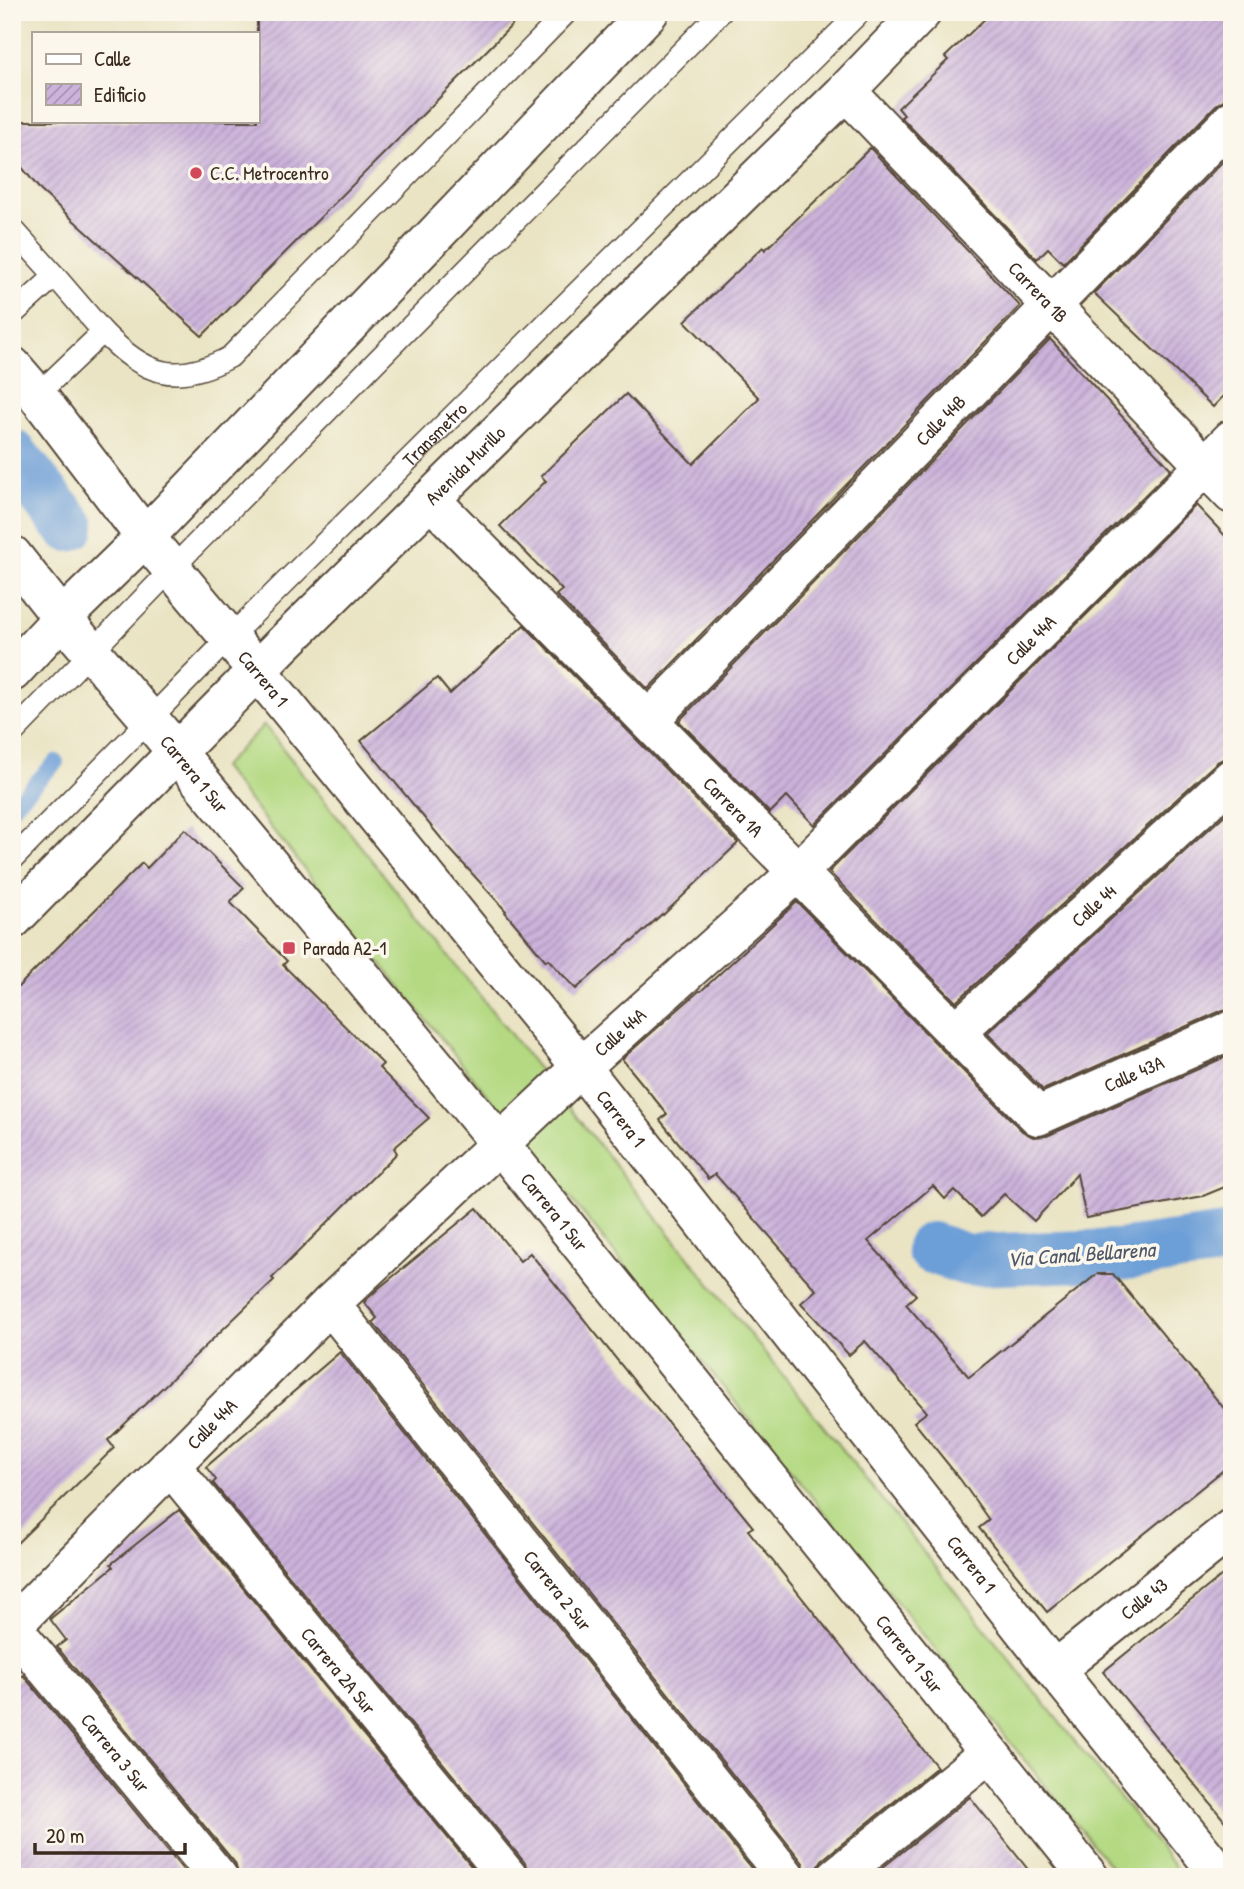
<svg xmlns="http://www.w3.org/2000/svg" width="1244" height="1889" font-family="'Patrick Hand',sans-serif">
	<defs>
		<pattern id="building-hatch" width="6" height="6" patternUnits="userSpaceOnUse" patternTransform="scale(1.75)"><rect width="6" height="6" fill="#ccb3dc"/><path d="M-1 1l2-2M0 6l6-6M5 7l2-2" fill="none" stroke="#a792b2"/></pattern>
	</defs>
	<rect width="100%" height="100%" fill="#fbf7ec"/>
	<filter id="ink" filterUnits="userSpaceOnUse"><feTurbulence type="fractalNoise" baseFrequency=".0143" numOctaves="2"/><feDisplacementMap in="SourceGraphic" scale="14" xChannelSelector="R" yChannelSelector="G"/><feConvolveMatrix kernelMatrix="1 2 1 2 8 2 1 2 1" color-interpolation-filters="sRGB"/></filter>
	<filter id="wash" filterUnits="userSpaceOnUse"><feTurbulence type="fractalNoise" baseFrequency=".00686" numOctaves="4" result="noise"/><feDisplacementMap in="SourceGraphic" scale="28" xChannelSelector="R" yChannelSelector="G"/><feGaussianBlur stdDeviation="1.57" result="paint"/><feColorMatrix in="noise" values="0 0 0 0 0 0 0 0 0 0 0 0 0 0 0 0 0 1.4 0 .05"/><feComposite in="paint" operator="in"/></filter>
	<g filter="url(#wash)">
		<rect width="100%" height="100%" fill="#eae4c4"/>
		<polygon fill="#b4d982" stroke="#788250" stroke-width="2" points="264,725 1183,1877 1119,1877 222,767"/>
		<g fill="none" stroke-linecap="round" stroke-linejoin="round">
			<polyline stroke="#6c9ed7" stroke-width="16" points="12,807 56,762"/>
			<g stroke="#6c9ed7" stroke-width="52">
				<polyline points="12,455 69,526"/>
				<polyline points="932,1248 967,1260 1119,1255 1232,1239"/>
			</g>
		</g>
		<g id="blocks">
			<g fill="url(#building-hatch)">
				<polygon points="257,12 525,12 202,336 41,191 12,155 12,121 257,121"/>
				<polygon points="992,12 1232,12 1232,99 1225,99 1216,105 1063,263 1048,248 1037,259 901,117 904,115 898,108 948,60 945,57"/>
				<polygon points="870,148 1020,306 648,689 556,595 562,590 500,526 546,481 541,476 626,394 693,464 759,398 685,321 763,247 765,250"/>
				<polygon points="1232,152 1232,387 1213,407 1094,293"/>
				<polygon points="1050,339 1171,469 814,825 787,796 770,813 679,721"/>
				<polygon points="1196,505 1232,543 1232,757 1227,757 1217,762 956,1002 829,872"/>
				<polygon points="524,625 738,843 663,915 662,914 632,942 631,941 576,989 548,959 546,961 505,912 506,911 449,848 361,741 437,678 450,694"/>
				<polygon points="1232,808 1232,1009 1223,1010 1043,1090 987,1033"/>
				<polygon points="185,829 244,888 230,902 287,961 283,965 383,1064 379,1068 429,1118 394,1148 397,1153 272,1278 274,1280 108,1440 114,1448 12,1548 12,993 142,863 147,868"/>
				<polygon points="797,902 1022,1131 1033,1137 1047,1136 1232,1054 1232,1184 1203,1196 1086,1218 1077,1174 1034,1221 1004,1194 981,1217 954,1190 945,1199 933,1186 868,1241 916,1295 906,1304 969,1377 1097,1274 1113,1274 1232,1418 1232,1463 1047,1612 979,1528 989,1520 960,1479 914,1422 927,1412 865,1341 849,1355 801,1303 816,1290 788,1259 789,1258 715,1174 708,1179 660,1120 667,1114 622,1059 699,991 701,991"/>
				<polygon points="477,1208 520,1261 530,1253 753,1527 748,1530 937,1767 822,1860 816,1869 815,1877 807,1877 803,1863 373,1322 377,1318 364,1302 379,1288"/>
				<polygon points="340,1352 758,1877 529,1877 525,1863 213,1483 216,1480 206,1467"/>
				<polygon points="179,1510 480,1877 239,1877 235,1863 57,1647 66,1640 50,1619 113,1567 111,1564"/>
				<polygon points="1232,1567 1232,1830 1103,1672"/>
				<polygon points="23,1675 189,1877 12,1877 12,1684"/>
				<polygon points="970,1797 1034,1877 871,1877"/>
			</g>
		</g>
	</g>
	<g filter="url(#ink)">
		<use href="#blocks" fill-opacity="0" stroke="#554637" stroke-width="2"/>
		<g fill="none" stroke-linecap="round" stroke-linejoin="round">
			<g stroke="#554637" stroke-width="24">
				<g id="lane">
					<polyline points="12,228 55,276 12,315"/>
					<polyline points="55,276 103,332"/>
					<path d="M37,395L103,332C145,375 175,386 230,357L567,12"/>
					<polyline points="12,734 196,544 721,12"/>
					<path id="s1" d="M12,860L230,637L860,12"/>
				</g>
			</g>
			<g stroke="#554637" stroke-width="42">
				<g id="street">
					<path id="s2" d="M846,91L1232,494"/>
					<path id="s3" d="M430,499L1038,1116L1232,1030"/>
					<path id="s4" d="M649,720L1232,120"/>
					<path id="s5" d="M956,1032L1232,778"/>
					<path id="s6" d="M330,1304L786,1877"/>
					<path id="s7" d="M170,1465L508,1877"/>
					<path id="s8" d="M12,1626L330,1304L581,1067L798,872L1232,439"/>
					<path id="s9" d="M12,1627L218,1877"/>
					<path id="s10" d="M1055,1670L1232,1528"/>
					<polyline points="836,1877 989,1753"/>
				</g>
			</g>
			<g stroke="#554637" stroke-width="42">
				<g id="secondary">
					<path id="s11" d="M12,366L37,395L145,537L280,698L581,1067L1055,1670L1222,1877"/>
					<path id="s12" d="M12,555L62,618L150,720L500,1144L1089,1877"/>
				</g>
			</g>
			<g stroke="#554637" stroke-width="42">
				<g id="primary">
					<polyline points="12,672 62,618 145,537 649,12"/>
					<path id="s13" d="M12,920L281,646L846,91L922,12"/>
				</g>
			</g>
			<use href="#lane" stroke="#fff" stroke-width="21"/>
			<use href="#street" stroke="#fff" stroke-width="38"/>
			<use href="#secondary" stroke="#fff" stroke-width="38"/>
			<use href="#primary" stroke="#fff" stroke-width="38"/>
		</g>
	</g>
	<g fill="#d1495b" stroke="#fbf7ec" stroke-width="2.5">
		<circle cx="196" cy="173" r="7"/>
		<rect x="282" y="941" width="14" height="14" rx="3.5"/>
	</g>
	<g text-anchor="middle" dominant-baseline="central" stroke-width="7" stroke-linejoin="round" paint-order="stroke">
		<g font-size="19" fill="#3b2a1e" stroke="#fbf7ec" text-anchor="start">
			<text x="210" y="173">C.C. Metrocentro</text>
			<text x="303" y="948">Parada A2-1</text>
		</g>
		<g font-size="19" fill="#3b2a1e" stroke="#fbf7ec">
			<text stroke="none"><textPath href="#s2" startOffset="278">Carrera 1B</textPath></text>
			<text stroke="none"><textPath href="#s4" startOffset="418">Calle 44B</textPath></text>
			<text stroke="none"><textPath href="#s1" startOffset="600">Transmetro</textPath></text>
			<text stroke="none"><textPath href="#s13" startOffset="642">Avenida Murillo</textPath></text>
			<text stroke="none"><textPath href="#s8" startOffset="1418">Calle 44A</textPath></text>
			<text stroke="none"><textPath href="#s11" startOffset="401">Carrera 1</textPath></text>
			<text stroke="none"><textPath href="#s12" startOffset="285">Carrera 1 Sur</textPath></text>
			<text stroke="none"><textPath href="#s3" startOffset="432">Carrera 1A</textPath></text>
			<text stroke="none"><textPath href="#s5" startOffset="187">Calle 44</textPath></text>
			<text stroke="none"><textPath href="#s8" startOffset="850">Calle 44A</textPath></text>
			<text stroke="none"><textPath href="#s3" startOffset="971">Calle 43A</textPath></text>
			<text stroke="none"><textPath href="#s11" startOffset="968">Carrera 1</textPath></text>
			<text stroke="none"><textPath href="#s12" startOffset="852">Carrera 1 Sur</textPath></text>
			<text stroke="none"><textPath href="#s8" startOffset="284">Calle 44A</textPath></text>
			<text stroke="none"><textPath href="#s11" startOffset="1535">Carrera 1</textPath></text>
			<text stroke="none"><textPath href="#s6" startOffset="366">Carrera 2 Sur</textPath></text>
			<text stroke="none"><textPath href="#s10" startOffset="114">Calle 43</textPath></text>
			<text stroke="none"><textPath href="#s12" startOffset="1419">Carrera 1 Sur</textPath></text>
			<text stroke="none"><textPath href="#s7" startOffset="266">Carrera 2A Sur</textPath></text>
			<text stroke="none"><textPath href="#s9" startOffset="163">Carrera 3 Sur</textPath></text>
		</g>
		<g font-size="21" font-style="italic" fill="#4f5868" stroke="#fbf7ec">
			<text transform="translate(1081 1254) rotate(-4)">Via Canal Bellarena</text>
		</g>
	</g>
	<rect width="1244" height="1889" fill="none" stroke="#fbf7ec" stroke-width="42"/>
	<rect x="32" y="32" width="228" height="91" fill="#fbf7ec" stroke="#aea59a" stroke-width="2"/>
	<rect x="46" y="54" width="35" height="10" fill="#ffffff" stroke="#aea59a" stroke-width="2"/>
	<text x="94" y="66" font-size="21" fill="#3b2a1e">Calle</text>
	<rect x="46" y="84" width="35" height="21" fill="url(#building-hatch)" stroke="#aea59a" stroke-width="2"/>
	<text x="94" y="102" font-size="21" fill="#3b2a1e">Edificio</text>
	<path d="M35 1843v10h150v-10" fill="none" stroke="#3b2a1e" stroke-width="3.5"/>
	<text x="46" y="1843" font-size="21" fill="#3b2a1e" stroke="#fbf7ec" stroke-width="5" paint-order="stroke">20 m</text>
</svg>
